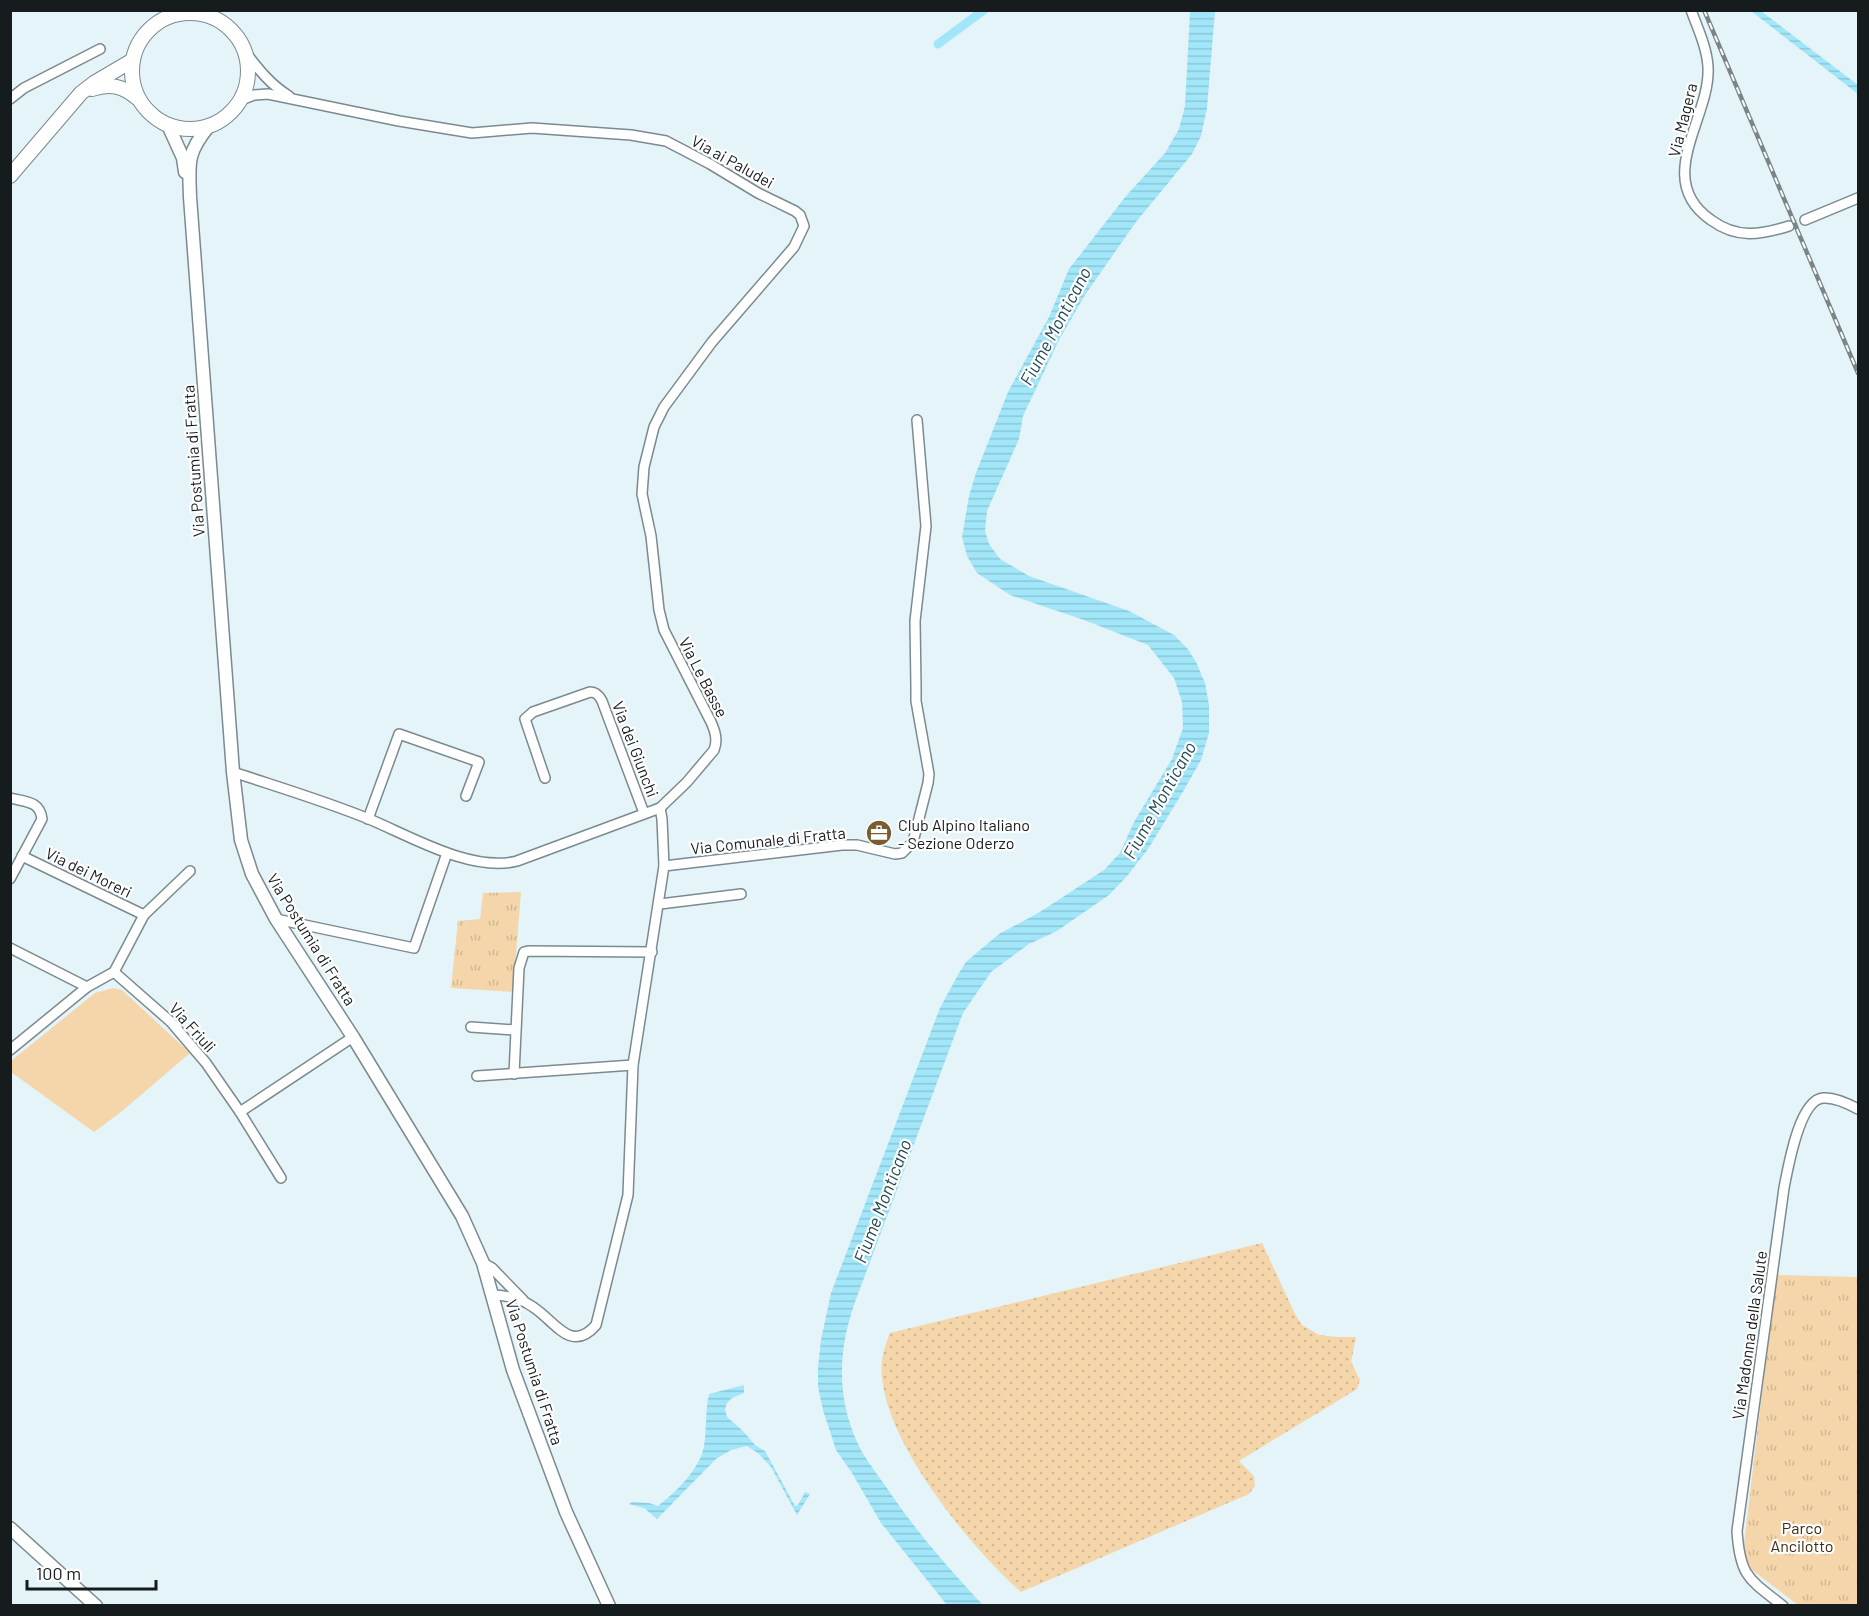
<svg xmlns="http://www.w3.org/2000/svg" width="1869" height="1616" font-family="Barlow,sans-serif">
	<defs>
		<pattern id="grass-dots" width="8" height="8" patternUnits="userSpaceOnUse" patternTransform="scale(1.5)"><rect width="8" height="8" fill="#f5d6aa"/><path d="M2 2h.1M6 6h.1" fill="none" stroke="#d1b792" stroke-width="1.8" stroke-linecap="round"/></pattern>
		<pattern id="park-tufts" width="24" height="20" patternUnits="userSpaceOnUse" patternTransform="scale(1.5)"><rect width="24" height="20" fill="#f5d6aa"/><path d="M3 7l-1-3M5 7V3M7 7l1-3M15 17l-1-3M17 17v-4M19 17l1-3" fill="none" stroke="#d1b792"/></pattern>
		<pattern id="water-rules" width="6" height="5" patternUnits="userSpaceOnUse" patternTransform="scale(1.5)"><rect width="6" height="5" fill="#a2e7f9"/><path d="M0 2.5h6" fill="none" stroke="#8bc6d5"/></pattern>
	</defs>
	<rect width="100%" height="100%" fill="#e4f4f9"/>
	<path fill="url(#grass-dots)" d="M1262,1243L1295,1314L1302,1325L1319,1335L1337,1337H1356L1351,1362L1360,1380L1357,1389L1239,1461L1254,1476L1255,1486L1249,1494L1021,1592C971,1548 887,1445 882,1377C880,1361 884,1348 890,1333Z"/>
	<g fill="url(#park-tufts)">
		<polygon points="521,892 513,992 451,988 458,921 480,919 483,893"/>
		<polygon points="1776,1275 1858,1277 1858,1605 1798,1605 1752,1570 1746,1558 1744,1544"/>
	</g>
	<polygon fill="#f5d6aa" points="113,988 122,990 190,1053 121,1112 94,1132 11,1072 11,1061 95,993"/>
	<g fill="url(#water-rules)">
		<path d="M1190,11H1215L1207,108L1201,136L1192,154L1136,222L1085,295L1059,340L1023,416L1019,439L987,511L985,531L989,544L1000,559L1029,576L1129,611L1174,635L1187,648L1196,662L1205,683L1209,705V733L1201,760L1184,790L1148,849L1128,875L1109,895L1057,931L1029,944L991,972L963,1013L855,1302C837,1353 836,1403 862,1452C871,1467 883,1482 893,1497C920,1536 951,1571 983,1605H947L881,1523L852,1473L836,1450L823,1410L818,1387V1367L821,1340L831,1293L940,1008L959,973L966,962L980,950L999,934L1040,912L1104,870L1120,853L1134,822L1172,759L1183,728L1182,702L1174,678L1148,645L1084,620L1010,595L977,573L967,556L962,537L969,496L976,473L1008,392L1049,317L1069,269L1126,196L1165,153L1179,129L1185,106Z"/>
		<polygon points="1751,11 1761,11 1858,85 1858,94"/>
		<path d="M744,1385V1393L732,1398L727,1403L725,1409L727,1417L743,1431L755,1445L765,1451L795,1506L798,1505L805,1492L810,1494L797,1515L771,1467L759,1454L747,1446L731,1450L716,1459L657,1519L644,1508L629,1504L632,1502L649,1503L658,1506C676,1492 700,1469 704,1446C707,1429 705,1411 709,1394Z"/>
	</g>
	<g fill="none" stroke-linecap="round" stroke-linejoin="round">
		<polyline stroke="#a2e7f9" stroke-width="9" points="938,44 984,10"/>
		<polyline stroke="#bbc9cd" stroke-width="9" stroke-dasharray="9 4.5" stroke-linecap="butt" points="1789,226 1805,220"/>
		<g stroke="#7b8a8f" stroke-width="12">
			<g id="street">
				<path d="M1691,10C1698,29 1707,48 1708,67C1711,118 1652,179 1711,220C1737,239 1760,235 1789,226"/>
				<path d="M246,53C259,70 271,85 289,96"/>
				<polyline points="10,99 24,88 100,49"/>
				<polyline points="1805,220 1858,198"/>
				<path d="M233,772C278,787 325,801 369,819C410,836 472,873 517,861L660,808L687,782L714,750C718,740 715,731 711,722L664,630L659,610L651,536L642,494L644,467L654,427L664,407L712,342L794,247L804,226L800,215L795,211L758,193L710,164L666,141L631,135L532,128L472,133L399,121L268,94L254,95L241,100"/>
				<path d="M545,778L525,719L533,712L590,692C596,692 599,695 602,701L644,813"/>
				<path d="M10,798C26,802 40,801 42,819L10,879"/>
				<polyline points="368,819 399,734 479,762 466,796"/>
				<polyline points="22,856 144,915"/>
				<polyline points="664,866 842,845 857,845 895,854 902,853 913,842 928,783 929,774 916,701 916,687 915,621 926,526 917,420"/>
				<polyline points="660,904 741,894"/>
				<polyline points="276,919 414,948 447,853"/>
				<polyline points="10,948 87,987"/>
				<polyline points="114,972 171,1022 206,1063 240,1112 353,1037"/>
				<polyline points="471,1027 515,1030"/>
				<polyline points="10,1050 87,987 114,972 144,915 190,871"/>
				<polyline points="514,1074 519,968 524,952 528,951 652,952"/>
				<polyline points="477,1076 633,1065"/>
				<polyline points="240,1112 281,1178"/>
				<polyline points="483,1263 492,1268 523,1300"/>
				<path d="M492,1295C506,1295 522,1299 533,1307C555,1321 571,1354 596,1325L628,1195L633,1065L664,866L662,819L660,808"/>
				<path d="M1783,1606C1749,1579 1740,1577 1737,1531L1784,1188C1788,1168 1799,1100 1823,1098C1834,1097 1849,1104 1858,1109"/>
			</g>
		</g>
		<g stroke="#7b8a8f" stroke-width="15">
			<g id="secondary">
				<polyline points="168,125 183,158 185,172"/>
				<path d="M208,127C186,154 189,164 190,197L233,772L241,840L252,874L276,919L353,1037L462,1216L483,1263L513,1370L566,1512L609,1606"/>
				<polyline points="10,1528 96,1606"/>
			</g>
		</g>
		<g stroke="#7b8a8f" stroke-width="16">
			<g id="primary">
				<circle cx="190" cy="71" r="58"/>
				<path d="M92,89C110,83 123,86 137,98"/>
				<polyline points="10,176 81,93 94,83 133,60"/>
			</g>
		</g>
		<use href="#street" stroke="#fff" stroke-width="9"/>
		<use href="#secondary" stroke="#fff" stroke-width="12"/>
		<use href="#primary" stroke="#fff" stroke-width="14"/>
		<g stroke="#7a8588" stroke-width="4.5">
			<polyline id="rail" points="1704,10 1858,373"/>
		</g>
		<use href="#rail" stroke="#fefefe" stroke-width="2" stroke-dasharray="7" stroke-linecap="butt"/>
	</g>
	<defs>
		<g id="office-disc" transform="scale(1.35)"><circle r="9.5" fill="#795c2f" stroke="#fefefe"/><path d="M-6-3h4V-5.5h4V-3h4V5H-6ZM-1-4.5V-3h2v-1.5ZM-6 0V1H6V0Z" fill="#fff"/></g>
	</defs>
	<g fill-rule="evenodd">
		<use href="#office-disc" x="879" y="833"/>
	</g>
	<g text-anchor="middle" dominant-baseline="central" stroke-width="4.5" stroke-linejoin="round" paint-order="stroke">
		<g font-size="16" fill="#161c1d" stroke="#fefefe">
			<text transform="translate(1682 120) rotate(-76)">Via Magera</text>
			<text transform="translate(733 161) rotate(29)">Via ai Paludei</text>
			<text transform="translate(193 461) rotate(-94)">Via Postumia di Fratta</text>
			<text transform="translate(704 677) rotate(63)">Via Le Basse</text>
			<text transform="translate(636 749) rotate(69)">Via dei Giunchi</text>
			<text transform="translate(768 840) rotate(-6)">Via Comunale di Fratta</text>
			<text transform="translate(89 872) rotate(26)">Via dei Moreri</text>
			<text transform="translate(312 939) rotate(58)">Via Postumia di Fratta</text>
			<text transform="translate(193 1027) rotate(48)">Via Friuli</text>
			<text transform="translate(1749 1335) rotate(-82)">Via Madonna della Salute</text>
			<text transform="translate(535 1372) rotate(72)">Via Postumia di Fratta</text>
		</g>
		<g font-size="16" fill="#161c1d" stroke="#fefefe" text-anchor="start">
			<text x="898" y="824">Club Alpino Italiano<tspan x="898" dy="18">- Sezione Oderzo</tspan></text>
		</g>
		<g font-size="16" fill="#3d2b10" stroke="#fefefe">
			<text x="1802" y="1527">Parco<tspan x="1802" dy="18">Ancilotto</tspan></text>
		</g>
		<g font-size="18" font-style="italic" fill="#214a54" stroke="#fefefe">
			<text transform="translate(1055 326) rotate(-62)">Fiume Monticano</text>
			<text transform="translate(1159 800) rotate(-61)">Fiume Monticano</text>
			<text transform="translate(882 1201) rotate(-69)">Fiume Monticano</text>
		</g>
	</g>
	<rect width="1869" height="1616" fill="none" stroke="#161c1d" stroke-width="24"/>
	<path d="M27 1580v9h129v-9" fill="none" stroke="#161c1d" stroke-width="3"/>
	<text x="36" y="1580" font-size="18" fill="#161c1d" stroke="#fefefe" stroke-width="4.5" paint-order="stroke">100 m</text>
</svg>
